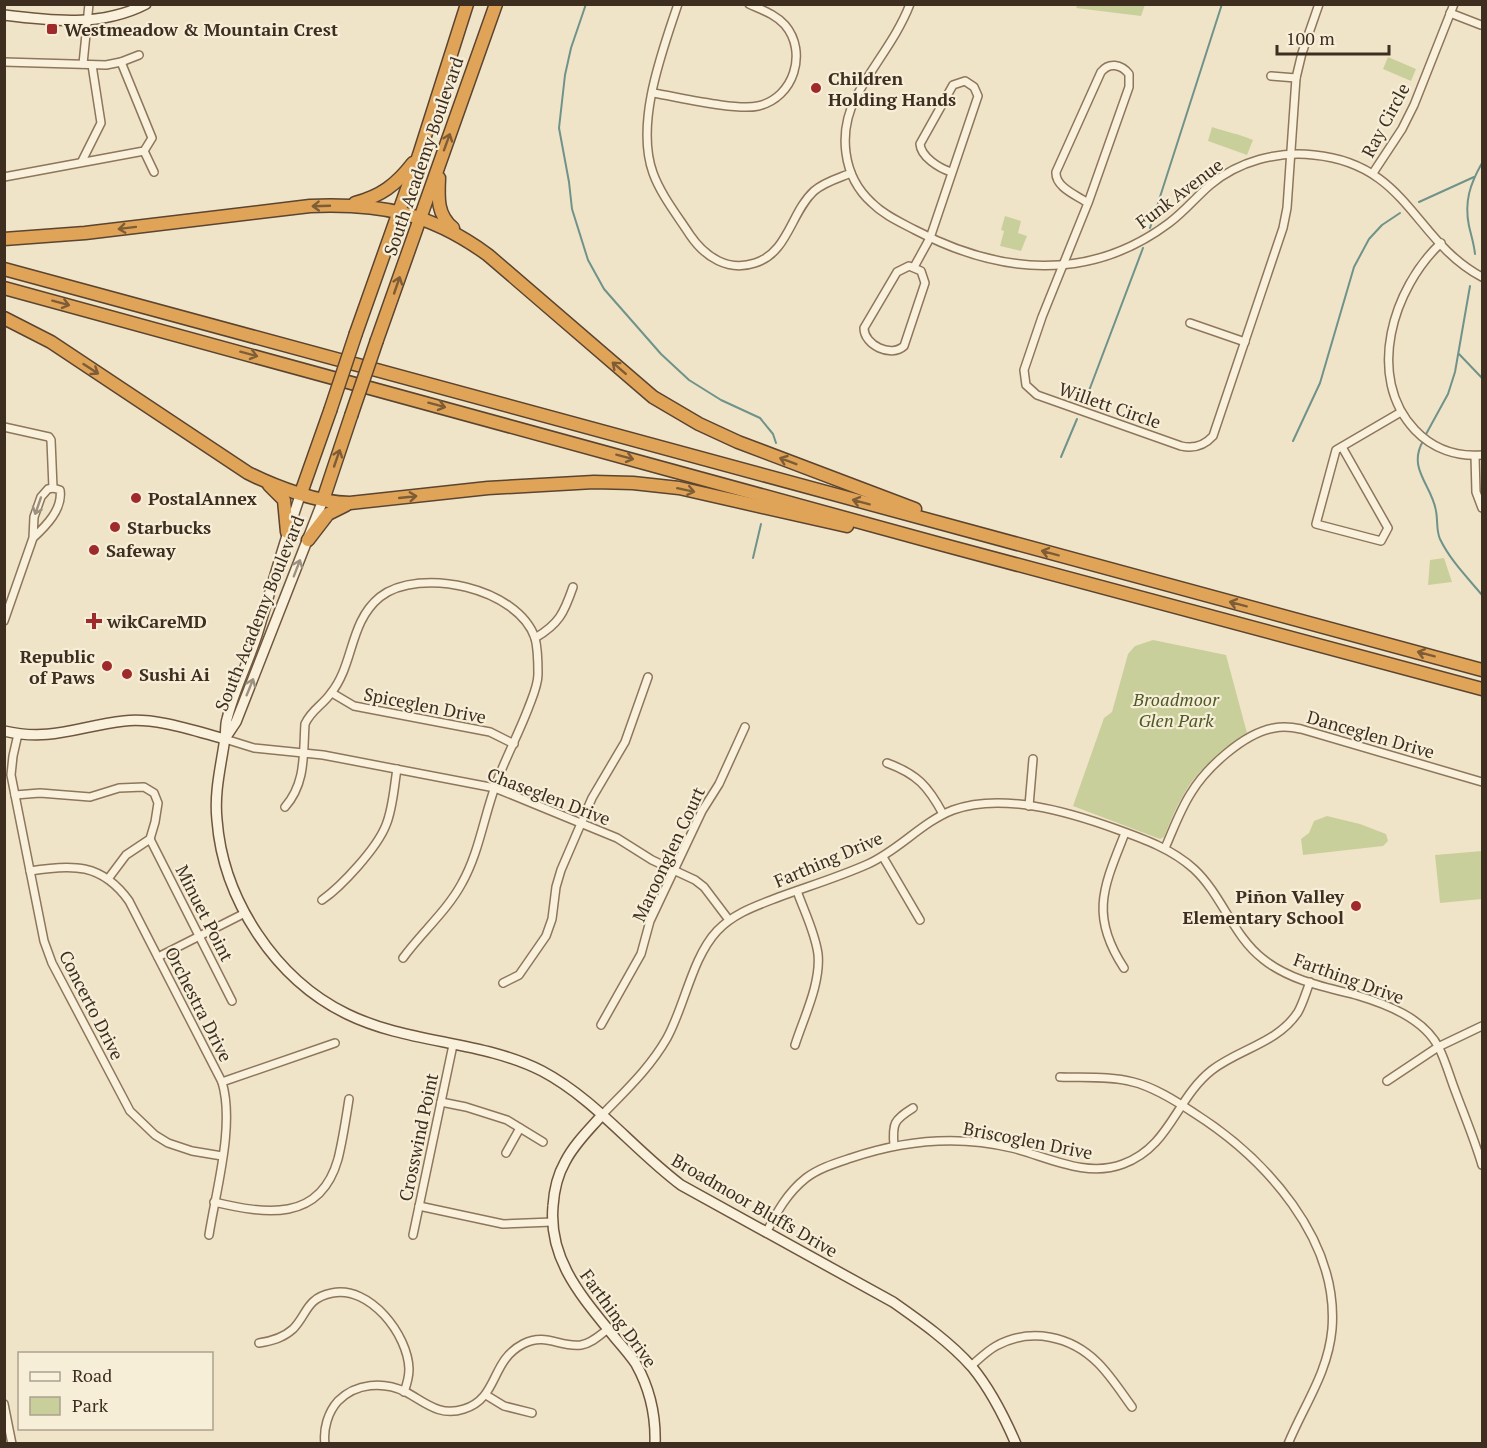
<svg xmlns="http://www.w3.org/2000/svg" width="1487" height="1448" font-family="'PT Serif',serif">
	<rect width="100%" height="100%" fill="#f0e4c8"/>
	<g fill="#c9cf9b">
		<polygon points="1078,4 1145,4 1145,5 1141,16 1076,8"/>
		<polygon points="1388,57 1416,69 1411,81 1383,69"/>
		<path d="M1212,127C1226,132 1240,134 1253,140L1247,155L1208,141Z"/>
		<polygon points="1005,216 1021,221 1018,233 1027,236 1021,251 1000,246 1004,231 1001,230"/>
		<polygon points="1444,558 1452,582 1428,585 1430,560"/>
		<path d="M1153,640L1226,655L1247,733C1223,750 1198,768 1184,794C1176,807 1170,822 1164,837L1160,839L1073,806L1104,718L1112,712L1128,654L1135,646Z"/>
		<polygon points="1327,816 1360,824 1386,834 1388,841 1383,846 1303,855 1301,839 1309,833 1314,821"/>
		<polygon points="1482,851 1482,899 1440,903 1435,855"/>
	</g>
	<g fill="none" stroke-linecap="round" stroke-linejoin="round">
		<g stroke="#6f938a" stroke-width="2">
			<polyline points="586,4 571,48 565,75 559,128 569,182 572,209 588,260 604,289 661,354 689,380 721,400 760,418 773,434 776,443"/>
			<polyline points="1419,202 1474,177"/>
			<polyline points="1150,228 1222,4"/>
			<path d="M1475,254C1474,244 1471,235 1469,226C1464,202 1470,184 1482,163"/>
			<polyline points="1459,354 1482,378"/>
			<polyline points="1084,404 1143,248"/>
			<polyline points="1425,436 1448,394 1455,372 1470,286"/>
			<polyline points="1293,441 1320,383 1354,267 1369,239 1382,225 1400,213"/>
			<path d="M1423,441C1407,469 1432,485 1436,511C1438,521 1436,530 1440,539C1450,560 1467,577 1482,595"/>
			<polyline points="1061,457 1077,419"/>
			<polyline points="753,558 761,524"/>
		</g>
		<g stroke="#8d765c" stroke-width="10">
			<g id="street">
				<path d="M678,4C662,52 635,123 653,173C661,195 677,215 690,235C705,257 728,272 755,263C788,253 791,212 814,191C824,182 839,178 851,173"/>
				<path d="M910,4C897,38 873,65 856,97C838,132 842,176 872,203C884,215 900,222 915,230C999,274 1089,283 1169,223C1184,212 1196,197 1210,185C1239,161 1277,151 1314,155C1408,164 1414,241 1482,277"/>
				<polyline points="1450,13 1481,25"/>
				<polyline points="4,62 106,65 121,62 139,55"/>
				<polyline points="83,64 89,4"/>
				<polyline points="1271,76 1296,78"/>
				<path d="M653,93C678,97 736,111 758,106C794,98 808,52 785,25C775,14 762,10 749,4"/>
				<polyline points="144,151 154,172"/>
				<polyline points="82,161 101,123 92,65"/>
				<polyline points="1373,173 1402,129 1414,105 1454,4"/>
				<polyline points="4,177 144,151 152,138 121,62"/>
				<path d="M1088,203L1129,87V74C1121,64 1109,62 1101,72L1056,172C1055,187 1076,195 1088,203L1042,317L1024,370L1026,385L1037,395L1181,446C1194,449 1204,446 1213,436L1283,228L1287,208L1296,78L1302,53L1319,4"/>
				<path d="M1441,243C1393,288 1365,377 1415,430C1433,449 1457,457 1482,455"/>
				<path d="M909,266L921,271L925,283L904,346C891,358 864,345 864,328L897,272Z"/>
				<path d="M914,267L930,238L978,96L974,87L965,81L953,85L920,144C921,157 939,168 951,172"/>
				<polyline points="1190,323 1245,342"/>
				<polyline points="4,427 49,437 51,440 53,488"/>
				<polyline points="1342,447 1388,528 1381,541 1316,524 1336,450 1401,412"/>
				<polyline points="1475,456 1476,492 1482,508"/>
				<path d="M4,621L33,538L34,517L41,497L48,489L53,488L60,490C63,509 46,526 33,538"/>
				<path d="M535,638C559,624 564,613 573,587"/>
				<polyline points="332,693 354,706 490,732 514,744"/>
				<polyline points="18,734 13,756 11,775 44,941 52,963 130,1111 155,1135 168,1143 192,1151 222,1156"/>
				<polyline points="225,739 254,748 323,755 495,788 617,838 652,860 695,880 704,887 729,920"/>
				<path d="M887,763C917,774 928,786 943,814"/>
				<polyline points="15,795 40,793 90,797 119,788 144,787 154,793 158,803 155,822 150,839 126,855 108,879"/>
				<polyline points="1029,806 1033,759"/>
				<path d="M285,807C306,783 303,755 305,724C311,710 323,705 331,693C354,665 349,622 380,597C420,566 518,588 535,638C538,649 538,663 538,674C538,686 532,698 528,709C518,735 505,759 496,784C484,816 479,853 462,883C447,911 421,933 403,958"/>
				<polyline points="150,839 232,1001"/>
				<path d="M1165,848C1173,830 1180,810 1191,793C1206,768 1244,733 1274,728C1283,726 1292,727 1301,729L1482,782"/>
				<polyline points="883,857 920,920"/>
				<path d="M30,871C72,864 102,863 129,901L222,1082C235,1125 216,1190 209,1235"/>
				<path d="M322,900C342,886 377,848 386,825C393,808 394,787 397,769"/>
				<polyline points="158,957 245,913"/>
				<path d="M1124,968C1089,915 1104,886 1125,833"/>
				<polyline points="503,983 519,975 546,936 552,919 556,887 561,870 592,798 625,742 648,677"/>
				<polyline points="601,1025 641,954 650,921 702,811 719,784 745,727"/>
				<path d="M795,1045C804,1017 821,983 818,954C815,932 804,911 797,891"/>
				<path d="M1060,1077C1084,1078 1110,1076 1133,1082C1154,1087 1176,1101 1194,1113C1265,1158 1339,1239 1332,1329C1328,1373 1304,1405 1288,1444"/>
				<polyline points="1387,1081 1438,1047 1482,1026"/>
				<polyline points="222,1082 335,1043"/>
				<polyline points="441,1102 466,1107 507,1120 543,1142"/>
				<path d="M602,1115C625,1091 650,1068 667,1038C685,1005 692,958 717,931C734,913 756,906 779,897C809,886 839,877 868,864C899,850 922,822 953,810C1002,792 1069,812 1116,829C1144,839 1172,849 1194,869C1222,895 1233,936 1263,959C1289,980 1324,987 1356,995C1386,1004 1424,1018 1439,1048C1446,1062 1450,1078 1456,1093C1465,1117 1475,1141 1482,1165"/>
				<path d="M894,1146C892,1123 894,1120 913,1108"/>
				<polyline points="506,1153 520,1128"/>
				<path d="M214,1202C265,1214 320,1223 338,1159C343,1139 346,1118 349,1099"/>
				<polyline points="419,1206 503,1224 552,1222"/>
				<path d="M766,1233C777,1212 787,1193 806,1178C819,1168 836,1163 851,1158C904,1140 958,1135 1012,1148C1048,1157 1086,1178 1123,1164C1170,1147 1176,1098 1212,1070C1239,1049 1278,1043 1298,1012C1303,1003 1306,992 1310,982"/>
				<polyline points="413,1235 453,1045"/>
				<path d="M259,1343C272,1341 283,1338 293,1329C307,1315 306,1298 332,1293C370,1285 408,1335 409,1369C409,1377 407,1384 404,1392"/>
				<path d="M971,1366C979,1359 987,1351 996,1346C1031,1327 1071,1336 1098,1363C1111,1376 1121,1392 1132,1407"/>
				<polyline points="486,1395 504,1406 532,1413"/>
				<polyline points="4,1404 12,1444"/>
				<path d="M325,1444C323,1429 328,1412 338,1401C356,1383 383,1381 406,1392C426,1403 440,1417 464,1409C499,1398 490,1361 523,1344C546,1332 560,1348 581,1345C592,1343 600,1335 608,1329"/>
			</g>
		</g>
		<g stroke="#6f573f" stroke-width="12">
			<g id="secondary">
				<path d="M4,15C52,21 102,27 146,4"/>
				<path d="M301,493C285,539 272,585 258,632C249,661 234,690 227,719C225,725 226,732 225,738C221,766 214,792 217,820C223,899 275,979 347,1014C408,1044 481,1040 542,1071C595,1099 633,1149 681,1185L893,1302C920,1321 950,1342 972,1367C991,1390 1004,1416 1016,1444"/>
				<path d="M4,731C52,742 79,726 124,721C155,717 195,731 225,739"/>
				<polyline points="226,737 236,722 323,500"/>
				<path d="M602,1115C589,1130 574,1144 565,1162C557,1176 554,1191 553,1206C548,1261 584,1299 616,1339C623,1347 630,1355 636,1364C650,1389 656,1415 655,1444"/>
			</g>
		</g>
		<g stroke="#5b4430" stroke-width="15">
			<g id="highway">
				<path d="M439,178C438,198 437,215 453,228"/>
				<path d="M355,203C381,196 396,185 413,163"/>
				<path d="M4,239L85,233L310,206C381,203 431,213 488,255L653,397L699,424L738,442L915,509"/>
				<polyline points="4,269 1482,670"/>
				<polyline points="4,288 940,544 1482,689"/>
				<path d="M4,318L51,342L248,473C276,487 318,503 350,503L488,488L594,482L633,483L679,488L847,526"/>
				<polyline points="356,333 419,155 467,4"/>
				<polyline points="377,340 496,4"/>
				<polyline points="269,485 284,500 287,532"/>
				<polyline points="301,493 330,411"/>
				<polyline points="323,500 351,416"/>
				<polyline points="308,540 328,514 346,505"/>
			</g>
		</g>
		<use href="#street" stroke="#faf1dc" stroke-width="7"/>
		<use href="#secondary" stroke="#faf1dc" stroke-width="9"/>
		<use href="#highway" stroke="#e0a458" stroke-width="12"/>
		<g stroke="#5b4430" stroke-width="15" stroke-linecap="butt">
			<g id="highway-bridge">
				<polyline points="330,411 356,333"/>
				<polyline points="351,416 377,340"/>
			</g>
		</g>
		<use href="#highway-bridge" stroke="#e0a458" stroke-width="12"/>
	</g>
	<defs><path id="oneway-shaft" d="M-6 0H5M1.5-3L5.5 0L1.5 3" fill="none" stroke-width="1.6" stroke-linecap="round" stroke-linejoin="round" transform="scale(1.5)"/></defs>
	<g stroke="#7e5d36">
		<use href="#oneway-shaft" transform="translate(447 142) rotate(-70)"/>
		<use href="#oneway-shaft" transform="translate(321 206) rotate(178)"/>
		<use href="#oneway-shaft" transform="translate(127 228) rotate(173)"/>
		<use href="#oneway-shaft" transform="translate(397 285) rotate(-71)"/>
		<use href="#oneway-shaft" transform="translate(61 303) rotate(15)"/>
		<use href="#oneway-shaft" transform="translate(249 354) rotate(15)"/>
		<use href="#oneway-shaft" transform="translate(619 368) rotate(-139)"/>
		<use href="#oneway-shaft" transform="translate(91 369) rotate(33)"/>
		<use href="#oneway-shaft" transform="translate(437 405) rotate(15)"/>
		<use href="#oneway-shaft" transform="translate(625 457) rotate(15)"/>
		<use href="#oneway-shaft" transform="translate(337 458) rotate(-71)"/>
		<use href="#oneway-shaft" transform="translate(788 461) rotate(-159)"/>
		<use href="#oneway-shaft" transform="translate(686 490) rotate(12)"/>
		<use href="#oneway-shaft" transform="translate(408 497) rotate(-6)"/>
		<use href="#oneway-shaft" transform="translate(861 502) rotate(-165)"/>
		<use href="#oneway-shaft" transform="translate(1050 553) rotate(-165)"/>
		<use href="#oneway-shaft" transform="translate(1238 604) rotate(-165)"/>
		<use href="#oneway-shaft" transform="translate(1426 654) rotate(-165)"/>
	</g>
	<g stroke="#9c907e">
		<use href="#oneway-shaft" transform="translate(38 506) rotate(109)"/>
		<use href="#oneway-shaft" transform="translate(297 568) rotate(-69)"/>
		<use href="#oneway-shaft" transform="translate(250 687) rotate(-68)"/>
	</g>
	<g fill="#9e2a2b" stroke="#f7eed8" stroke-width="2">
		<rect x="46" y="23" width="12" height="12" rx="3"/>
		<circle cx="816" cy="88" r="6"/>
		<circle cx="136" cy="498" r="6"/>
		<circle cx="115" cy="527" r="6"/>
		<circle cx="94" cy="550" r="6"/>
		<path d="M91 612h6v6h6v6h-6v6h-6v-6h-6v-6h6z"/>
		<circle cx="107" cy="666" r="6"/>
		<circle cx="127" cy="674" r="6"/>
		<circle cx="1356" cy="906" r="6"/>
	</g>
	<g text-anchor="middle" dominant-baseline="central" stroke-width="4.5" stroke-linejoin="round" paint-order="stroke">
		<g font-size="18" font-weight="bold" fill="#3d2e20" stroke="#f7eed8" text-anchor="start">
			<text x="64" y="29">Westmeadow &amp; Mountain Crest</text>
			<text x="828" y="78">Children<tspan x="828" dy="21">Holding Hands</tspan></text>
			<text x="148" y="498">PostalAnnex</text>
			<text x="127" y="527">Starbucks</text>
			<text x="106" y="550">Safeway</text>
			<text x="107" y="621">wikCareMD</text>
			<text x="95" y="656" text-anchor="end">Republic<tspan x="95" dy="21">of Paws</tspan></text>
			<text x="139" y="674">Sushi Ai</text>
			<text x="1344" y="896" text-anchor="end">Piñon Valley<tspan x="1344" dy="21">Elementary School</tspan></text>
		</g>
		<g font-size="18" fill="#3d2e20" stroke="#f7eed8">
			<text transform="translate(1385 120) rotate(-62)">Ray Circle</text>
			<text transform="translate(423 156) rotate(-71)">South Academy Boulevard</text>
			<text transform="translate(1179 193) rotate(-37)">Funk Avenue</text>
			<text transform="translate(1110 405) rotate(19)">Willett Circle</text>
			<text transform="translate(259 613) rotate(-68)">South Academy Boulevard</text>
			<text transform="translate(425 705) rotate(11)">Spiceglen Drive</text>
			<text transform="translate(1371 734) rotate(16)">Danceglen Drive</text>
			<text transform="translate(549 796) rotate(21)">Chaseglen Drive</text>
			<text transform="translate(668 854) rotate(-65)">Maroonglen Court</text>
			<text transform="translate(828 859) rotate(-23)">Farthing Drive</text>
			<text transform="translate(205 913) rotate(63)">Minuet Point</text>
			<text transform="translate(1349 978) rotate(20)">Farthing Drive</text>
			<text transform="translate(199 1004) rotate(63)">Orchestra Drive</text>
			<text transform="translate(92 1005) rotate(63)">Concerto Drive</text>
			<text transform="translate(418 1137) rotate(-78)">Crosswind Point</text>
			<text transform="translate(1028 1140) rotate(11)">Briscoglen Drive</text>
			<text transform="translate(755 1205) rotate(30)">Broadmoor Bluffs Drive</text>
			<text transform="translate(619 1318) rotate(54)">Farthing Drive</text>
		</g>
		<g font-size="18" font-style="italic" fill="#4d5a26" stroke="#f7eed8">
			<text x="1176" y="699">Broadmoor<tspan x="1176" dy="21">Glen Park</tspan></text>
		</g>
	</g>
	<rect width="1487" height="1448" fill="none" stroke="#3d2e20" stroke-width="12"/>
	<rect x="18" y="1352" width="195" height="78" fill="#f7eed8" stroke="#ada18e" stroke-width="1.5"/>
	<rect x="30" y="1372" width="30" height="9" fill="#faf1dc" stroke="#ada18e" stroke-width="1.5"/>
	<text x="72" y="1382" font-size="18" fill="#3d2e20">Road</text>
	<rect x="30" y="1397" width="30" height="18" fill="#c9cf9b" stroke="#ada18e" stroke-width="1.5"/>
	<text x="72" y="1412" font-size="18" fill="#3d2e20">Park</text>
	<path d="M1277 45v9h112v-9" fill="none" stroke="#3d2e20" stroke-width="3"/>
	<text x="1286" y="45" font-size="18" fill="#3d2e20" stroke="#f7eed8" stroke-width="4.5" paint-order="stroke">100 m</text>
</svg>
